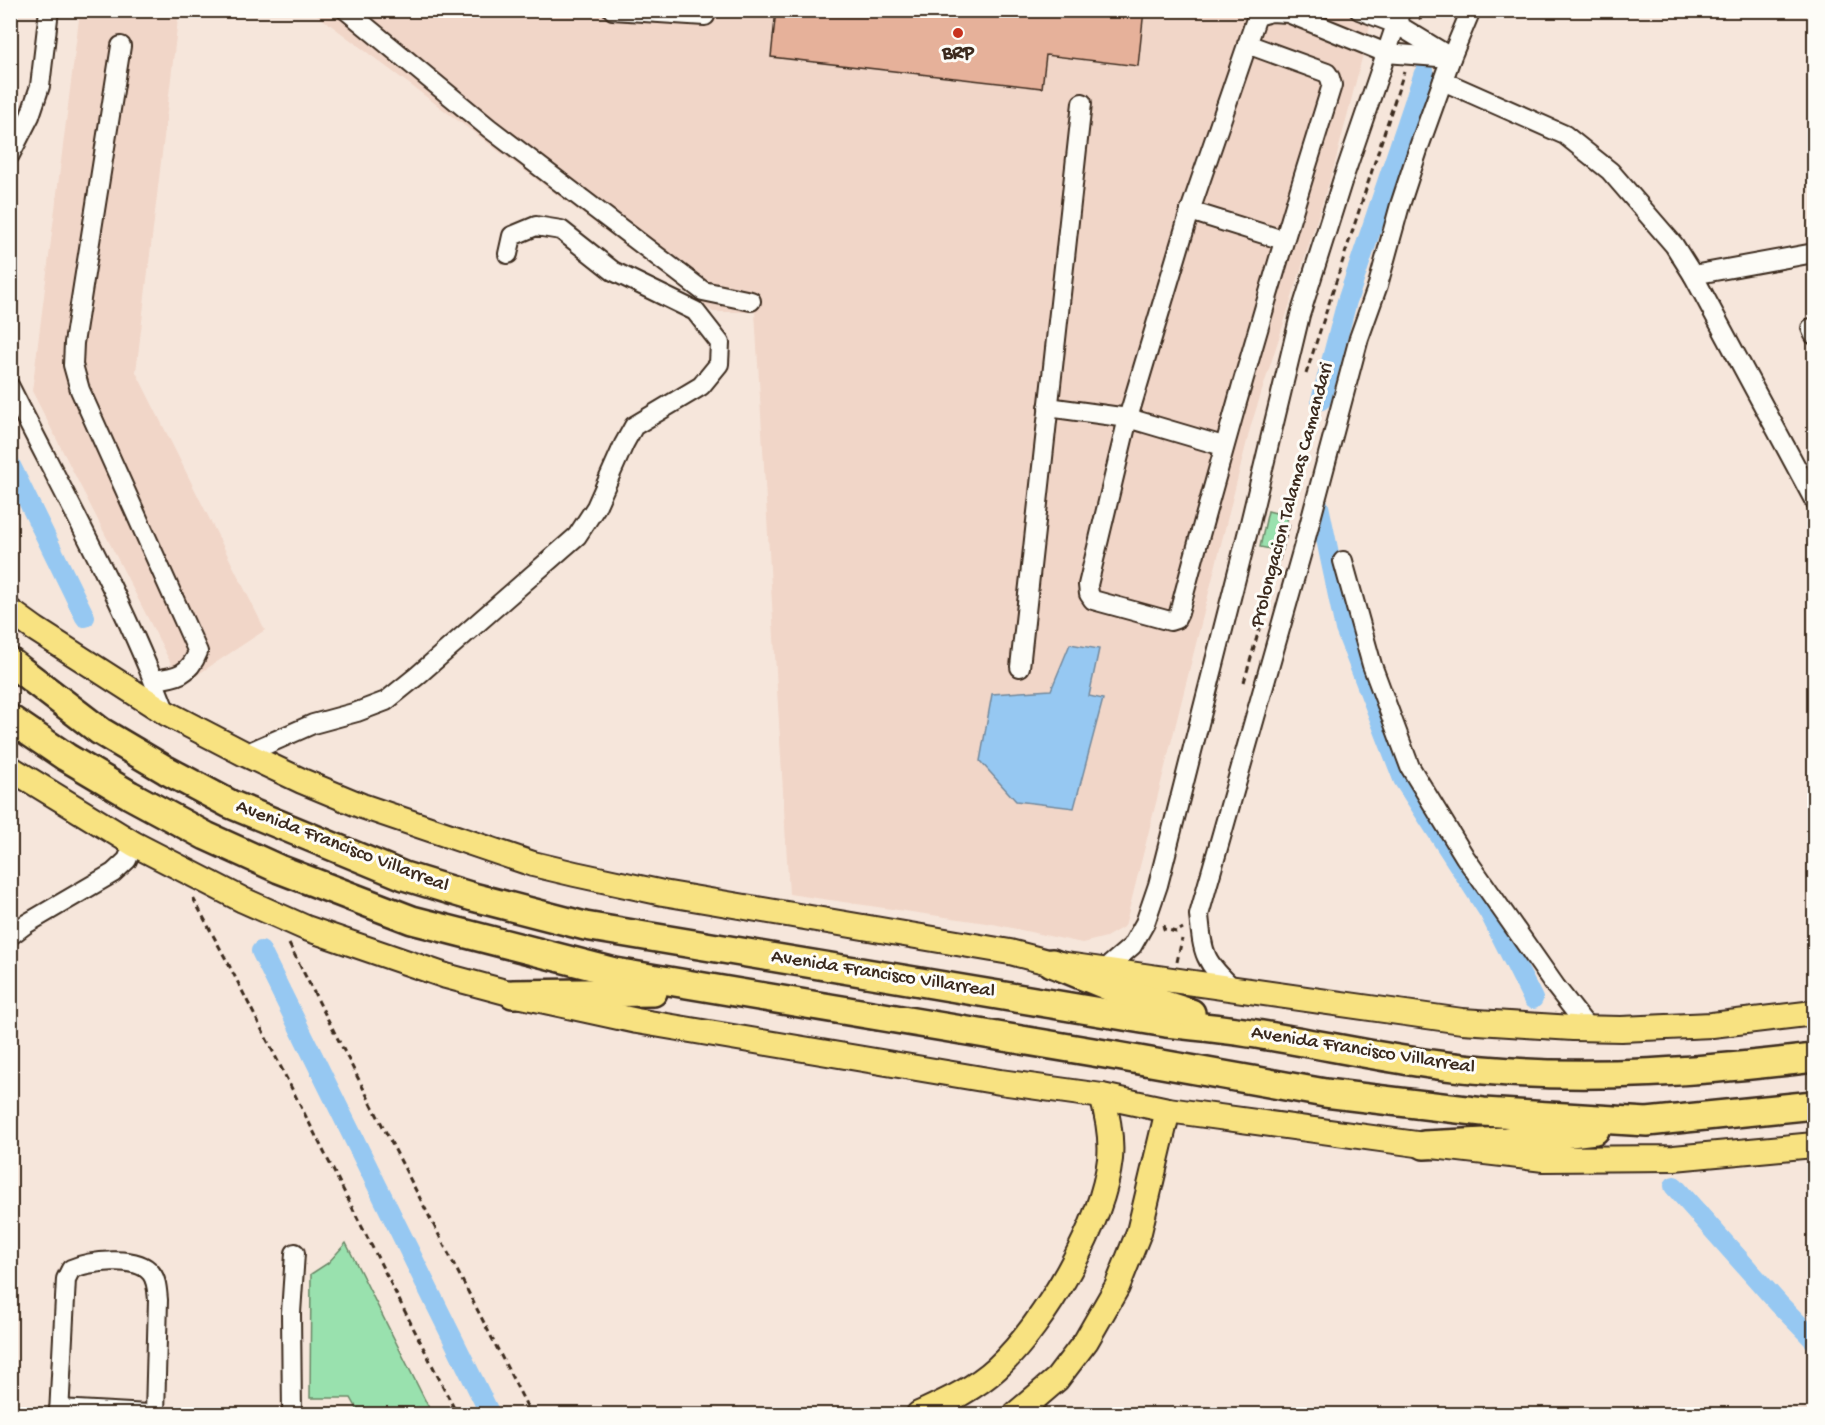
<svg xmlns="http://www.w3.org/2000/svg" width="1825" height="1425" font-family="'Gochi Hand',sans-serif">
	<rect width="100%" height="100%" fill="#f6e6db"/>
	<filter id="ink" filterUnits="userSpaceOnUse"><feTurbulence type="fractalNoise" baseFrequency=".0167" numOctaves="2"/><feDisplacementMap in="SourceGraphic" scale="12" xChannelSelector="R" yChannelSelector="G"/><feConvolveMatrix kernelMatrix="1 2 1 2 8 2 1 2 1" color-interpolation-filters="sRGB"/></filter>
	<g filter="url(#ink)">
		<g fill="#f1d6c8">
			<polygon points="80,11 179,11 136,372 265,630 182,685 32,391"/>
			<polygon points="312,11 1374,11 1334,167 1251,425 1125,926 1106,937 1082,943 993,924 789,894 755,312 713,312"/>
		</g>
		<g fill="#99e1ae" stroke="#6a8666" stroke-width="1.5">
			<polygon points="1268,511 1288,516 1280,551 1260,547"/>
			<polygon points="346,1243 432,1414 360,1414 351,1398 310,1398 311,1274 328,1263"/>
		</g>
		<polygon fill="#96c8f2" stroke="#72899d" stroke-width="1.5" points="1070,644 1099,649 1089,696 1103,699 1074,808 1016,801 980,761 992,694 1051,690"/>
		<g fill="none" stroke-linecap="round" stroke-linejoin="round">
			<g stroke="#96c8f2" stroke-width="20">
				<polyline points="1321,400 1347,301 1424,73"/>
				<polyline points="10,464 85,617"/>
				<polyline points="1319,506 1345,629 1403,779 1489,912 1533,999"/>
				<polyline points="261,951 490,1414"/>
				<polyline points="1674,1186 1779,1304 1814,1340"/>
			</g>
		</g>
		<polygon fill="#e6b19a" stroke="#3b2a1e" stroke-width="1.5" points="776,10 1144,10 1138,66 1046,55 1042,88 771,57"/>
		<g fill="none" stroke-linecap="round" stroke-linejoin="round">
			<g stroke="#3b2a1e" stroke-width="22">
				<g id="minor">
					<polyline points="346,10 489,128 703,291 751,301"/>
					<polyline points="613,10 705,16"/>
					<polyline points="1260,10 1257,16 1271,12 1288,13 1386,53 1451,58"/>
					<polyline points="1359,10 1396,24 1447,55"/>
					<path d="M1247,44L1327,73L1330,78L1332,85C1277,260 1226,436 1179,613L1176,619L1170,621L1093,600L1089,594L1088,585L1128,418L1190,211L1257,16"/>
					<path d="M121,46L74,343L73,365L80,390L198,652C189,675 177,677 154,680"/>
					<polyline points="1443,81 1565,135 1610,171 1674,245 1693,275 1814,500"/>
					<polyline points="10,155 30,116 40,86 49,10"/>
					<polyline points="1190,211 1283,240"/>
					<polyline points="1693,275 1814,253"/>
					<polyline points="1811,328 1814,335"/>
					<path d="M10,387C64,494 124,601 166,713"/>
					<polyline points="1048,407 1128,418 1223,446"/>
					<polyline points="1343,561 1372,665 1410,767 1465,857 1556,987 1588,1028"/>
					<polyline points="1020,667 1082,103"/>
					<polyline points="245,754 313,724 357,712 386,701 417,676 577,536 596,507 624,444 634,426 701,386 719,364 720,343 695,311 613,271 561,230 536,226 512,236 508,254"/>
					<polyline points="10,936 26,924 113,873 127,860 134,844"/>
					<polyline points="1104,970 1132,946 1145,923 1158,885 1249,527 1300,315 1342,182 1401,10"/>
					<path d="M1234,989C1204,961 1203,956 1199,915L1305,541L1359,338L1378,285L1400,205L1420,144L1451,58L1471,10"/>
					<polyline points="59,1409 148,1414"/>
					<path d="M59,1414L66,1279L71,1269C89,1261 138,1255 151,1273C157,1280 157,1291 158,1300L155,1414"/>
					<polyline points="292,1414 291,1313 295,1253"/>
				</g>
			</g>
			<g stroke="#3b2a1e" stroke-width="28">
				<g id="major">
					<polyline points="10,611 35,629 166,713 245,754 302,781 362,806 533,864 575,874 663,893 1010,952 1052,963 1462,1021 1573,1028 1621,1029 1712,1025 1814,1013"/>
					<polyline points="10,768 134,844 243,900 306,928 446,976 513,994 637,1021 1000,1082 1102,1096 1168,1110 1424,1145 1544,1159 1674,1158 1814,1145"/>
					<path d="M919,1414C947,1401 974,1389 997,1368C1045,1324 1103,1223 1110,1159C1112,1137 1108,1117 1102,1096"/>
					<polyline points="1016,1414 1057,1379 1086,1341 1117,1287 1139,1232 1168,1110"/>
				</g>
			</g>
			<g stroke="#3b2a1e" stroke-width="32">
				<g id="highway">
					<path d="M10,662L100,731L166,770L230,804L404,876L473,897L585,926L1166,1023C1196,1026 1226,1029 1256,1034C1332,1046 1407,1064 1484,1070C1594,1080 1705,1071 1814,1058"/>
					<polyline points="10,719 66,757 130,795 206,836 279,869 412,920 615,972 1111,1055 1325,1093 1483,1112 1647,1122 1814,1105"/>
					<polyline points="1052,963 1115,989 1191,1013"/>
					<polyline points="513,994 653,992"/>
					<polyline points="1424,1145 1506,1141 1595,1130"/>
				</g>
			</g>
			<g stroke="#3b2a1e" stroke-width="3" stroke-dasharray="6 4.5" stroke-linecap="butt">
				<polyline points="1420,20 1424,10"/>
				<polyline points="1306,374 1404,72"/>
				<polyline points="1244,682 1290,521"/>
				<polyline points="193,898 228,963 457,1414"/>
				<polyline points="1163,925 1164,929 1176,932 1183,928"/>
				<polyline points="289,944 531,1414"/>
				<polyline points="1177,962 1182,939"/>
			</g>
			<use href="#minor" stroke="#fdfcf7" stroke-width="18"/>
			<use href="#major" stroke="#f8e281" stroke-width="24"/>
			<use href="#highway" stroke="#f8e281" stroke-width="27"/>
		</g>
	</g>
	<circle fill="#c8321e" stroke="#fdfcf7" stroke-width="2" cx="958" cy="33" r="6"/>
	<g text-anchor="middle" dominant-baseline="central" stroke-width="6" stroke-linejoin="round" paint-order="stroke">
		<g font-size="20" font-weight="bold" fill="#3b2a1e" stroke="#fdfcf7">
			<text x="958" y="54">BRP</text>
		</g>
		<g font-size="20" fill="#3b2a1e" stroke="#fdfcf7">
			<text transform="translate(1293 495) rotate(-75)">Prolongacion Talamas Camandari</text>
			<text transform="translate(342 847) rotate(21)">Avenida Francisco Villarreal</text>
			<text transform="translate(883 975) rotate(9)">Avenida Francisco Villarreal</text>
			<text transform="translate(1363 1051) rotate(9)">Avenida Francisco Villarreal</text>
		</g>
	</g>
	<rect width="1825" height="1425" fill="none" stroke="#fdfcf7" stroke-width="36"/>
	<rect x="18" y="18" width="1789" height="1389" fill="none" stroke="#3b2a1e" stroke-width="2" filter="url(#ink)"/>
</svg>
